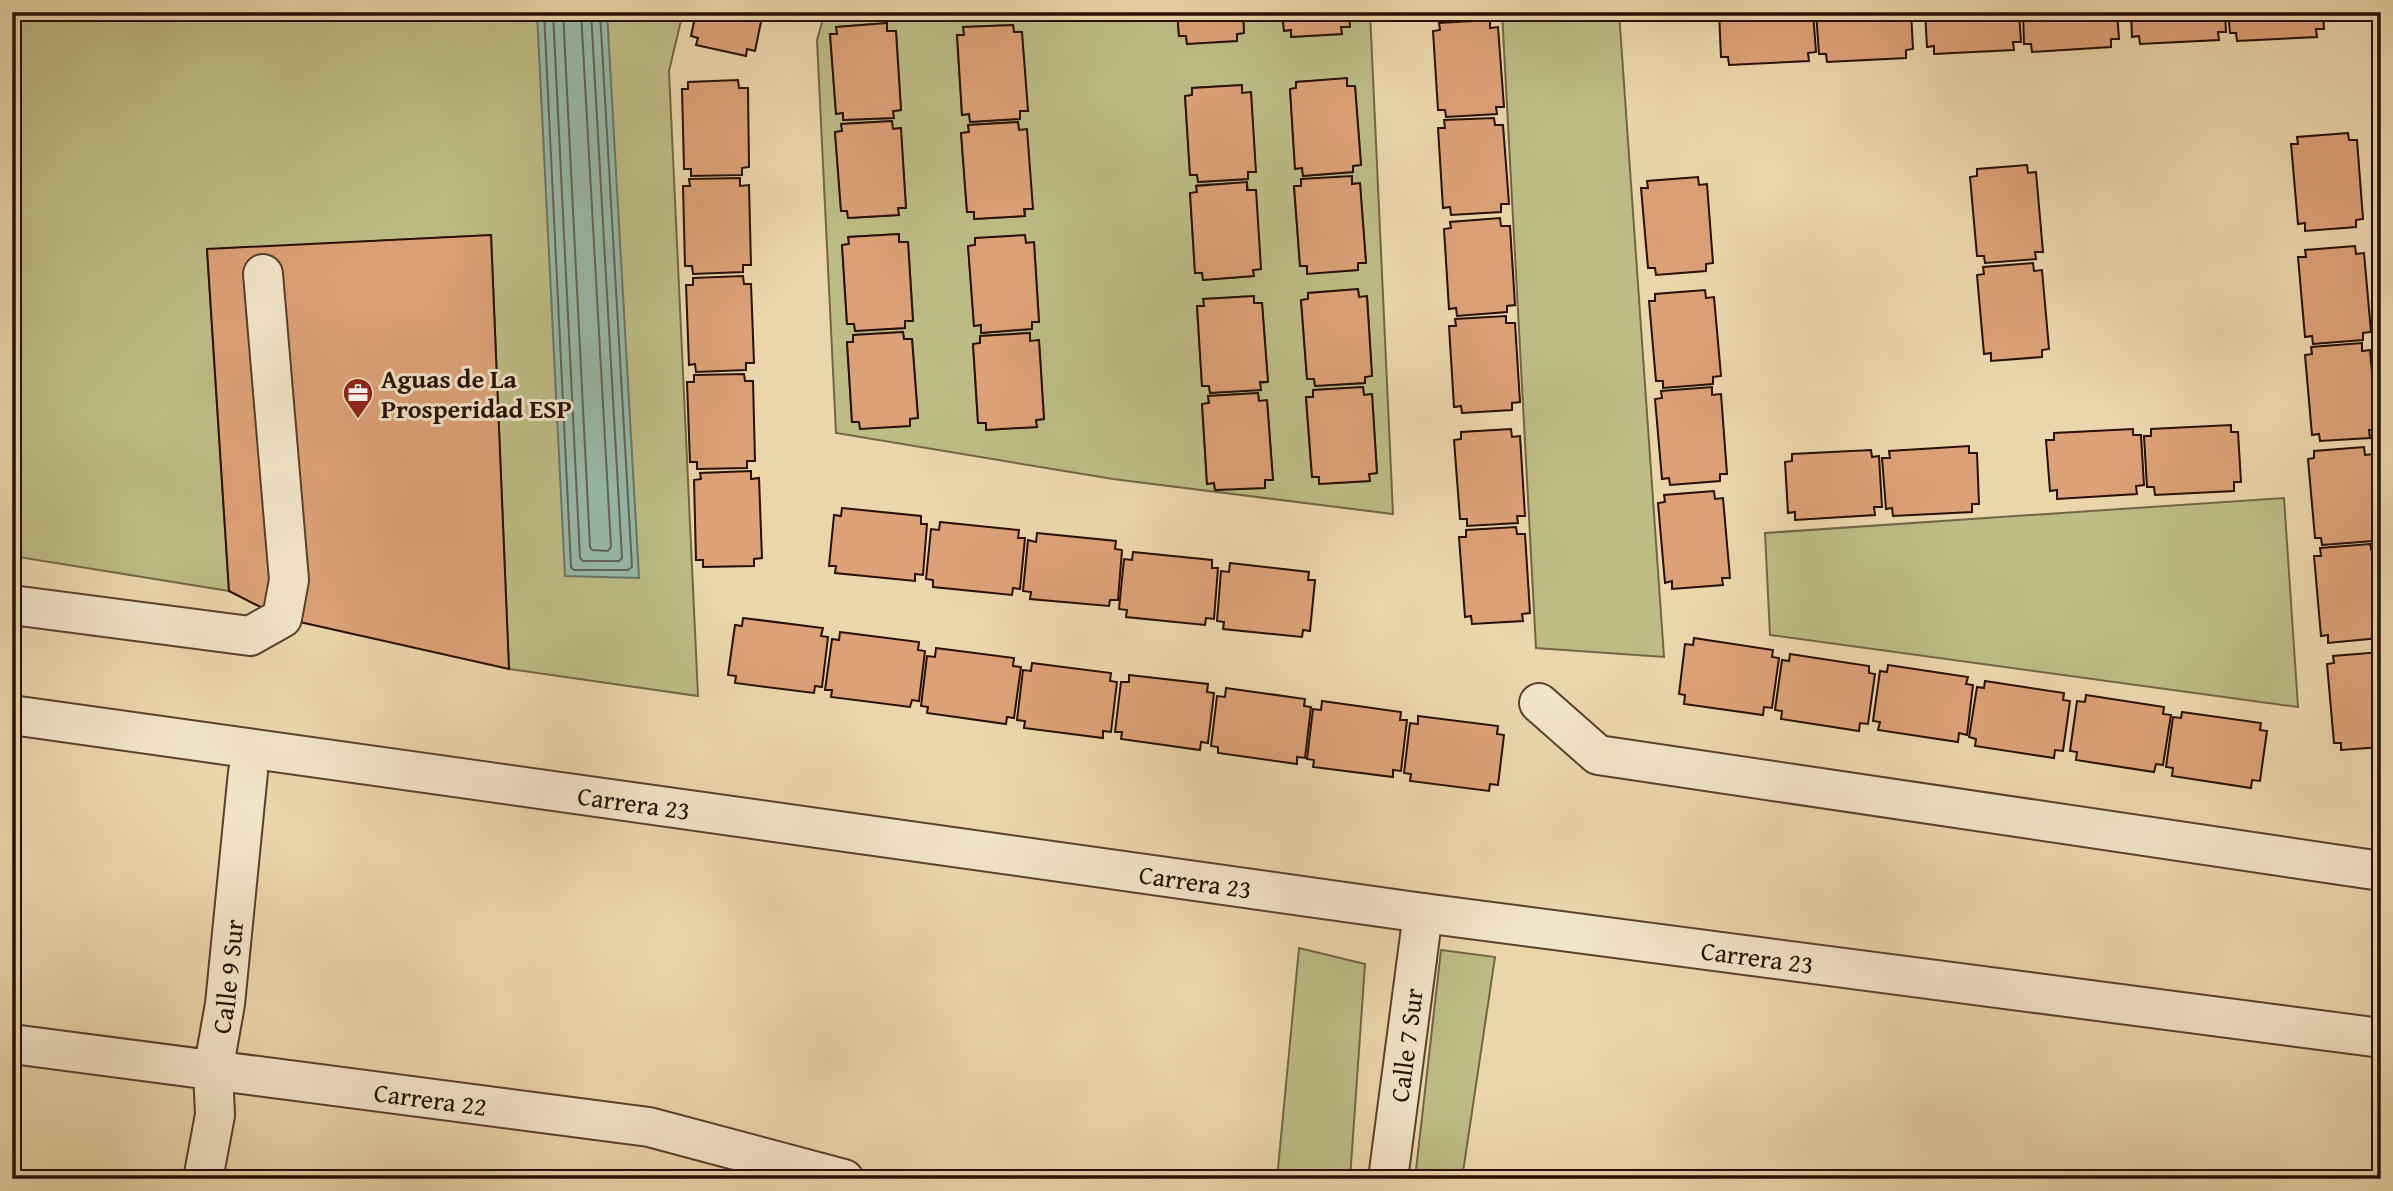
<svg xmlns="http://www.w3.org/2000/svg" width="2393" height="1191" font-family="'Gentium Book Plus',serif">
	<rect width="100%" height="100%" fill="#ebd6ab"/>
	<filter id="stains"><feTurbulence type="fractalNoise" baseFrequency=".00286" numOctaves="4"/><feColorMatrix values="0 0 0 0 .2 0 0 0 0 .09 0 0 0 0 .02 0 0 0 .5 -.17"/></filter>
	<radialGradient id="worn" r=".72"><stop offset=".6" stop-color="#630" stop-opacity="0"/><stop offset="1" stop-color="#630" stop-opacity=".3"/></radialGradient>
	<g fill="#bdbc85" stroke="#726544" stroke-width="2" fill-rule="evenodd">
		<polygon points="12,12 683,12 669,71 698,696 509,669 491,235 207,250 229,591 12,556"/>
		<path d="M825,12H1177L1179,36H1186L1187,44L1244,33L1243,12H1282L1284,30H1291L1292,37L1342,34L1341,27L1349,26V12H1370L1393,514L1113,479L836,433L817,40ZM887,23V31H896L901,110L893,111V118L844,120L843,113H836L830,35L837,34V27ZM1013,25L1028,111H1020V119L970,122L969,114L962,115L957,36L964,35V27ZM1346,79L1347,86H1355L1361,165L1353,166V172L1303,176L1302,168H1295L1290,89L1296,88V82ZM1241,85L1242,93H1251L1248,179L1199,182L1197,175H1190L1185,96L1192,95V88ZM891,121L893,129L900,128L906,207L898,208V215L849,218L847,211H841L835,132L842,131V124ZM1018,122L1019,130H1027L1025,216L975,219L974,212H967L961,133L969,132L968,125ZM1301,179L1360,184L1366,262L1358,263V270L1308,273L1307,266H1300L1294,187L1301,186ZM1247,183L1261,269L1253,270V276L1204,280L1202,273L1195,272L1190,194L1197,192V185ZM898,234L899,242H908L913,320L905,321V328L856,331L854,324H847L842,245L849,244V237ZM975,238L1034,243L1039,321L1032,322V329L982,333L981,325H974L968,246L975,245ZM1358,289L1359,297H1367L1372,375L1365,377V383L1315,386L1314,379H1307L1301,300L1308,299V293ZM1253,296L1254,303H1262L1268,382L1210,393L1209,386H1202L1197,307L1204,306V299ZM903,332L904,339H912L918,418L852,422L847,343L853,342L854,335ZM1029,333L1030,341H1039L1044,419L1036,420V427L987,430L986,423H978L973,344L980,343V336ZM1363,387L1364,395L1372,394L1377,473L1369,474V481L1319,484V477H1312L1306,398L1313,397V390ZM1258,393L1259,401H1267L1273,480H1265V488L1215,490L1214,483H1207L1202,404L1209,403L1208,396Z"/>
		<polygon points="1502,12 1619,12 1664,657 1536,648"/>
		<polygon points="2284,498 2298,707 1770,635 1765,533"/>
		<polygon points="1299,948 1365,964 1350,1179 1277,1179"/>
		<polygon points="1441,950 1495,957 1462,1179 1415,1179"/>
	</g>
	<polygon fill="#98b9a9" stroke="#6b7566" stroke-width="2" points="537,12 607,12 639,578 565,576"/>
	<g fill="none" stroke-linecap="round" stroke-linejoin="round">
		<g stroke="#606456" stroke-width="2">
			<polyline points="544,12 571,567 574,570 628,570 632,567 600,12"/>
			<polyline points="553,12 580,558 583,561 619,561 622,558 591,12"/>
			<polyline points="563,12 590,547 592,550 608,551 611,547 581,12"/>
		</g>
	</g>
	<g fill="#dda177" stroke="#280e02" stroke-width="2">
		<polygon points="696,12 763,12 755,51 747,49 746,56 696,45 698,38 691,36"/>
		<polygon points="1177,12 1243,12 1244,33 1237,34 1237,41 1187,44 1186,36 1179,36"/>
		<polygon points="1282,12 1349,12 1350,27 1341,27 1342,34 1291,37 1291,30 1284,31"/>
		<polygon points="1439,12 1490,12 1490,14 1440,17"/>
		<polygon points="1719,12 1813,12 1816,52 1808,53 1809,61 1729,65 1728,57 1721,57"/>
		<polygon points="1816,12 1911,12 1913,49 1906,50 1906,58 1827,62 1826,54 1819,54"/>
		<polygon points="1925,12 2019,12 2021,42 2013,42 2014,50 1934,54 1934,46 1927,47"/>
		<polygon points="2023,12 2117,12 2119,39 2111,39 2111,47 2032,52 2031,44 2024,44"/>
		<polygon points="2131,12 2225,12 2226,32 2218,32 2219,40 2140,44 2139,36 2132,37"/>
		<polygon points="2228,12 2323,12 2324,29 2316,29 2317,37 2237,41 2236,33 2230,33"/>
		<polygon points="1490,20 1490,28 1498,27 1504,107 1496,107 1497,114 1446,117 1445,110 1438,110 1433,31 1440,30 1439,23"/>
		<polygon points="887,23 887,31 896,31 901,110 893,111 894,118 843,120 843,113 836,114 830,34 837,34 836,27"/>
		<polygon points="1013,25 1014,32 1022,32 1028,111 1020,111 1020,119 970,122 969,114 962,115 957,35 964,35 963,27"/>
		<polygon points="1347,78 1347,86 1355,86 1361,165 1353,166 1353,172 1303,176 1302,168 1295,169 1290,89 1296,88 1296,82"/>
		<polygon points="738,80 739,88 748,88 749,167 742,168 742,175 691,176 691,169 684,169 682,89 688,89 688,82"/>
		<polygon points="1242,85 1242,93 1251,92 1256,172 1248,172 1248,179 1198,182 1197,175 1190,175 1185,96 1192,95 1192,88"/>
		<polygon points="1494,118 1495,125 1503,125 1509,204 1501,204 1501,212 1451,215 1450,207 1443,208 1438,128 1445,128 1444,120"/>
		<polygon points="892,121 893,129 901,128 906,208 898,208 899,215 848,218 847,211 841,211 835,132 842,131 841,124"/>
		<polygon points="1018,122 1019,130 1027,129 1033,209 1024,209 1025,216 974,219 974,212 967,212 961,133 969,132 968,125"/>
		<polygon points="2348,133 2349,140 2357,140 2363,219 2356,220 2356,227 2305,231 2305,223 2298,224 2291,144 2298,144 2297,137"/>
		<polygon points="2027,165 2028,173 2036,172 2043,252 2035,252 2036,259 1985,263 1984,256 1977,256 1970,177 1977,176 1977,169"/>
		<polygon points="1352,176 1352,184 1360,183 1366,263 1358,263 1358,270 1307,274 1307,266 1300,266 1294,186 1301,186 1301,179"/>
		<polygon points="1698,177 1699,185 1707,184 1713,263 1706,264 1706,271 1656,275 1655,268 1648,268 1641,188 1648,188 1647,181"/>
		<polygon points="740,178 740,186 749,185 751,265 743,265 743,272 693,274 692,266 685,266 683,186 690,186 689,179"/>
		<polygon points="1247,182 1247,190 1256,190 1261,269 1253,270 1254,276 1203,280 1202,273 1195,273 1190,193 1197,192 1196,186"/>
		<polygon points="1500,218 1501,226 1510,226 1515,305 1507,306 1507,312 1457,316 1456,308 1449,309 1444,229 1451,228 1450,222"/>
		<polygon points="899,234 899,242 908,242 913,321 905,321 905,328 855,331 854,324 847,324 842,245 849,244 848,237"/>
		<polygon points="491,235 509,669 282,618 229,591 207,249"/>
		<polygon points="1025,235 1026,243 1034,242 1039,322 1032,322 1032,329 981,333 981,325 974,326 968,246 975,245 975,238"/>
		<polygon points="2355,246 2356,254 2364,253 2371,332 2363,333 2363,340 2313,344 2312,336 2305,337 2298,257 2306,257 2305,250"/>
		<polygon points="2033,263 2034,271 2042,270 2049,349 2042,350 2042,357 1991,361 1991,353 1984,354 1977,275 1984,274 1983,267"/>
		<polygon points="743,276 744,284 751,284 754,363 746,363 746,370 696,372 695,364 689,365 686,285 693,285 693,278"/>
		<polygon points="1358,289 1359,297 1367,296 1372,376 1365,377 1365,383 1315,386 1314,379 1307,379 1301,300 1308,299 1308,293"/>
		<polygon points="1705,290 1706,298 1714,297 1721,376 1713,377 1713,384 1663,388 1663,381 1656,381 1649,301 1655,301 1655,294"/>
		<polygon points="1254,296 1254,303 1262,303 1268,382 1260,382 1261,390 1210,393 1209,386 1202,386 1197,306 1204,306 1203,299"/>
		<polygon points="1506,316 1506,323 1515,323 1520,402 1512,403 1512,410 1462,413 1461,406 1454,407 1449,326 1456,326 1455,319"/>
		<polygon points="903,332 904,339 912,339 918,418 910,419 910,426 860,429 859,422 852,422 847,342 853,342 853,335"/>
		<polygon points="1030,333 1030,341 1039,340 1044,419 1036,420 1037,427 986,430 986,423 978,423 973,344 980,343 980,336"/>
		<polygon points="2362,343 2362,351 2370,350 2377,430 2369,430 2370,438 2320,441 2319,434 2312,435 2305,355 2312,354 2311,347"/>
		<polygon points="744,374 745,381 753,381 755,461 747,461 747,468 697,469 697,462 690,462 687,382 694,382 694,375"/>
		<polygon points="1363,387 1364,395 1372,394 1377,473 1369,474 1370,481 1319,484 1319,477 1312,477 1306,397 1313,397 1313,390"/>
		<polygon points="1712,387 1712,395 1721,394 1727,474 1720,474 1720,481 1670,485 1669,478 1662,479 1655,399 1662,398 1661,391"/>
		<polygon points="1258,393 1259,401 1267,400 1273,480 1265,480 1265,488 1215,490 1214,483 1207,484 1202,404 1209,403 1208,396"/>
		<polygon points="2231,425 2231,432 2238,432 2241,482 2234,482 2234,491 2155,495 2154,487 2147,487 2144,436 2151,436 2151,429"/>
		<polygon points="1511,429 1512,437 1520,436 1525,516 1517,516 1518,523 1467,526 1467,519 1460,519 1454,440 1461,439 1461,432"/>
		<polygon points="2133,429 2133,435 2141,435 2144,485 2136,486 2137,494 2057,499 2057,490 2050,491 2046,440 2054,440 2054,433"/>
		<polygon points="1969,446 1969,453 1977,453 1979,504 1972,504 1972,512 1893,516 1892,508 1886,509 1882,458 1890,458 1889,451"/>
		<polygon points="2364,447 2365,455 2373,454 2380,533 2372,534 2373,541 2322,545 2321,538 2315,538 2308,459 2314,458 2314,451"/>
		<polygon points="1871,450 1872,457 1879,456 1882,507 1874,507 1875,515 1795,520 1795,512 1788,513 1785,462 1792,461 1792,454"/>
		<polygon points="751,471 751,479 759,478 762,558 754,559 754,566 703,567 703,560 696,560 694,480 701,479 700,473"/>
		<polygon points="1714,491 1715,499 1723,498 1730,578 1722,578 1723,585 1672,589 1672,581 1665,583 1658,503 1665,502 1664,495"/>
		<polygon points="842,508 921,516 921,524 927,524 923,575 915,574 915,581 835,573 836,566 829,566 834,515 841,516"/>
		<polygon points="940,522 1019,530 1018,538 1025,538 1020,589 1013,588 1012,595 933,587 933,580 926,579 931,529 939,530"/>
		<polygon points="1516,527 1517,534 1525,534 1530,613 1522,614 1523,621 1472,624 1471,616 1465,617 1459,537 1466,537 1466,530"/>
		<polygon points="1037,533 1116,541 1115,549 1122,550 1118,600 1110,600 1109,606 1030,599 1031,592 1023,591 1028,540 1036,542"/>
		<polygon points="2370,544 2372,552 2380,552 2381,631 2378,632 2379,638 2328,643 2328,635 2321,636 2314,556 2321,556 2320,548"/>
		<polygon points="1133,552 1212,560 1212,568 1218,568 1214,619 1206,618 1205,625 1126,617 1127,610 1119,609 1124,559 1132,560"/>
		<polygon points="1230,563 1309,572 1308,580 1315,580 1310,631 1303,630 1302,637 1223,629 1224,622 1217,621 1221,571 1229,572"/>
		<polygon points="743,618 823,628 821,636 828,637 822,687 815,686 814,693 735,683 736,676 728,675 735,625 742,626"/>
		<polygon points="840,632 919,642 918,650 925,651 919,701 912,700 910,707 831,697 832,690 825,690 832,639 839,640"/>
		<polygon points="1694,638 1773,650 1772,657 1779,658 1772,708 1764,707 1763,715 1684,704 1685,695 1679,694 1685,644 1693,645"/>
		<polygon points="936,648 1014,658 1013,666 1021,667 1014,718 1007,717 1006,724 927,713 928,707 921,706 927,656 935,657"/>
		<polygon points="2381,652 2381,747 2341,750 2341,743 2334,743 2327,664 2334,663 2333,656"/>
		<polygon points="1790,654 1869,666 1869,673 1875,674 1868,724 1860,723 1859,731 1781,719 1782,711 1775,710 1782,660 1789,661"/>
		<polygon points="1032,663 1111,673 1110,681 1117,682 1111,732 1103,731 1103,738 1024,728 1025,721 1017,720 1023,670 1031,671"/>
		<polygon points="1888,665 1968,677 1966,684 1973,685 1967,735 1959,733 1958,742 1878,730 1880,722 1873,721 1880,671 1887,672"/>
		<polygon points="1129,675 1208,684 1207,692 1214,693 1208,743 1201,742 1200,750 1121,739 1122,732 1115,732 1121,682 1129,682"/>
		<polygon points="1985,681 2064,693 2063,700 2070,701 2063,751 2055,750 2054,758 1975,746 1976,739 1969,737 1977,687 1984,688"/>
		<polygon points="1226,688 1305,699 1304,706 1311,707 1305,758 1297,757 1297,764 1218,753 1218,747 1211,746 1217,696 1225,697"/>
		<polygon points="2086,695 2164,707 2163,714 2171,715 2163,765 2156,764 2154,772 2076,760 2077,752 2070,751 2077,701 2085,702"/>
		<polygon points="1322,701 1401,712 1400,720 1407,720 1401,771 1393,770 1393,777 1313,767 1314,760 1307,759 1313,709 1321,710"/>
		<polygon points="2182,712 2261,723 2260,730 2267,731 2260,781 2252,780 2251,788 2172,776 2173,768 2166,767 2173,717 2181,718"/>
		<polygon points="1418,716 1498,726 1497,734 1504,735 1498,785 1490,784 1489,791 1410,781 1411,774 1404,773 1410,723 1418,724"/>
	</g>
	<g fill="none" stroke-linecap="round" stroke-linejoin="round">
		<g stroke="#59402c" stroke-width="42">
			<g id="minor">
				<polyline points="12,605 250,636 282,618 289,580 263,274"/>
				<polyline points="1539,703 1598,755 2381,871"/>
				<path id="s1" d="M12,715L1423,913L2381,1038"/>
				<path id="s2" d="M12,1044L649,1127L844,1179"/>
				<path id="s3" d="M203,1179L215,1115L213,1071L225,1004L248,772"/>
				<path id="s4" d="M1388,1179L1423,913"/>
			</g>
		</g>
		<use href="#minor" stroke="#f2e4c8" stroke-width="38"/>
	</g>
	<defs>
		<g id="office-pin" transform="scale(1.575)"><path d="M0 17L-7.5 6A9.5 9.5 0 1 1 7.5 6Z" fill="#8f2418" stroke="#f2e4c8"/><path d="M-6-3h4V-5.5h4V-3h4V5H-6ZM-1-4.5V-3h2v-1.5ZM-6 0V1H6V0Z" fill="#fff"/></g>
	</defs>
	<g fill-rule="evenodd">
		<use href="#office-pin" x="358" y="393"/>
	</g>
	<g text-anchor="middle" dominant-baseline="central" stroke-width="6" stroke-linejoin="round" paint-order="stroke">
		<g font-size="26" font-weight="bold" fill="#280e02" stroke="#f2e4c8" text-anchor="start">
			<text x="381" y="378">Aguas de La<tspan x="381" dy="30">Prosperidad ESP</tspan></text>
		</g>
		<g font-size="26" fill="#280e02" stroke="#f2e4c8">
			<text stroke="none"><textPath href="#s1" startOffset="628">Carrera 23</textPath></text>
			<text stroke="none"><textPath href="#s1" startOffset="1195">Carrera 23</textPath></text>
			<text stroke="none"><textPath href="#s1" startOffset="1762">Carrera 23</textPath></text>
			<text stroke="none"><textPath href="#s3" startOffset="205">Calle 9 Sur</textPath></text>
			<text stroke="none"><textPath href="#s4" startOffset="135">Calle 7 Sur</textPath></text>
			<text stroke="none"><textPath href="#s2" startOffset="422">Carrera 22</textPath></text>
		</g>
	</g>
	<rect width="2393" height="1191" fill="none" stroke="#ebd6ab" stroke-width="42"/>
	<rect x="14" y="14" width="2365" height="1163" fill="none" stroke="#280e02" stroke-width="3.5"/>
	<rect x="21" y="21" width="2351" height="1149" fill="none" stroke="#280e02" stroke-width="2"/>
	<rect width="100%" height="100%" filter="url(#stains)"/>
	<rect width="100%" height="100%" fill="url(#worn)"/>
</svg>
